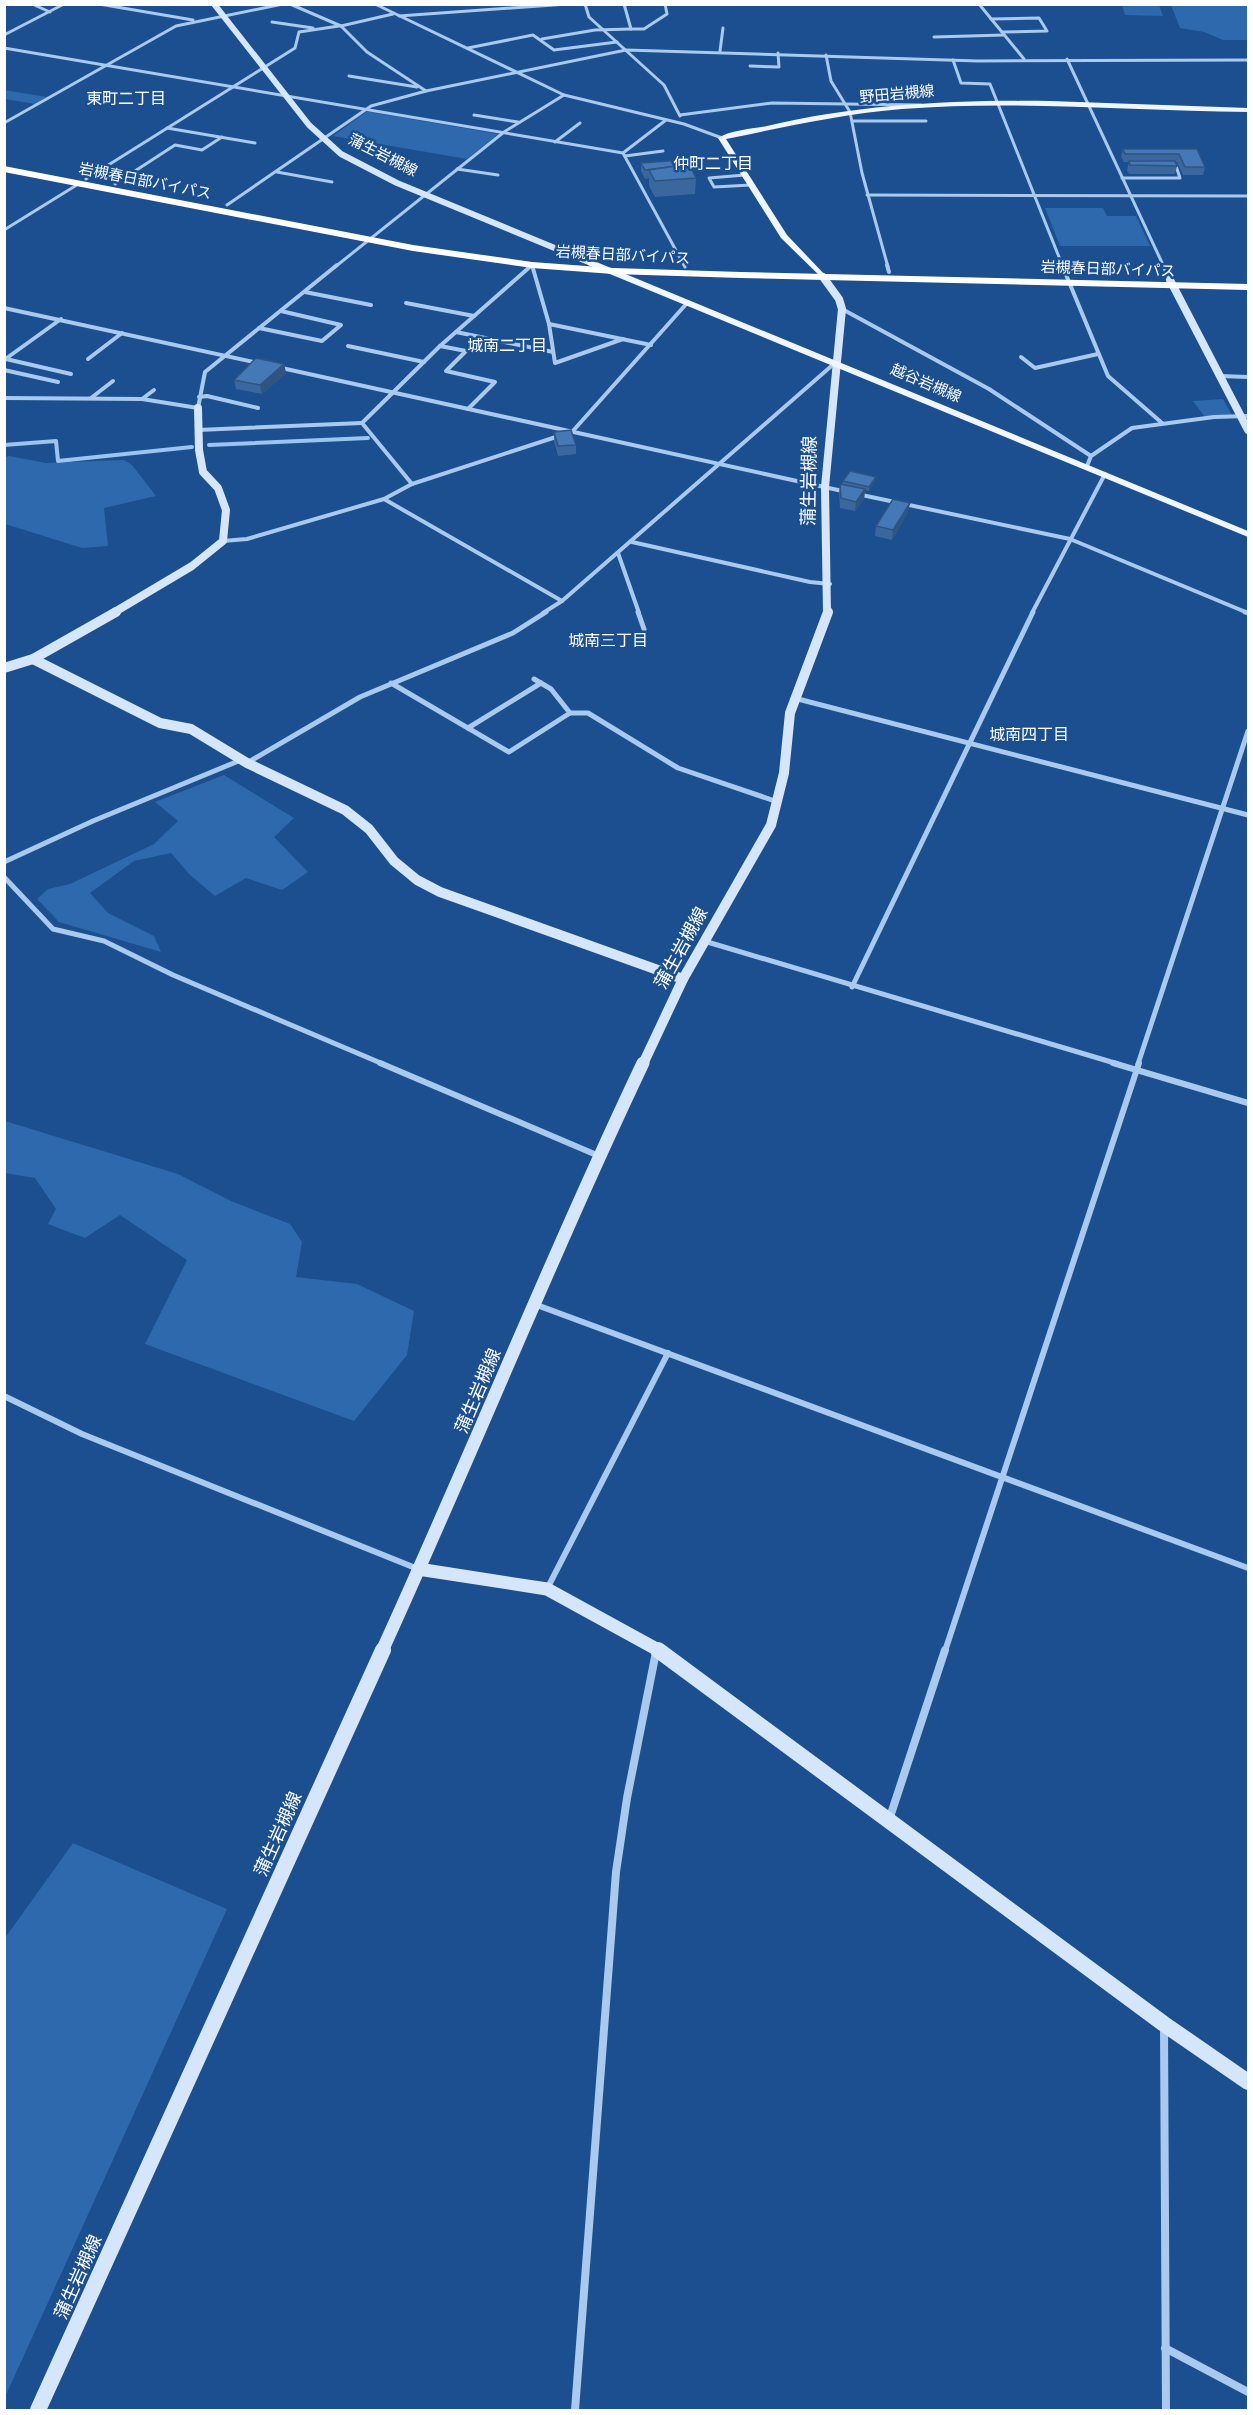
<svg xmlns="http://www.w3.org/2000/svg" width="1253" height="2415" font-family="'Fira Sans Condensed','Noto Sans JP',sans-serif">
	<rect width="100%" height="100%" fill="#1b4f8f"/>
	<g fill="#2e69ad">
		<polygon points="1122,5 1159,5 1163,16 1125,15"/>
		<polygon points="1171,5 1248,5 1248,40 1223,40 1204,32 1180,28"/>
		<polygon points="4,90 47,97 35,104 5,99"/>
		<polygon points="366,112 370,112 498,134 467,159 333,136"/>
		<polygon points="1045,208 1103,208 1107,216 1136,216 1150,246 1060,246"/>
		<polygon points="1223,399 1232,415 1205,417 1193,401"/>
		<polygon points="9,456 46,463 124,460 132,465 156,496 104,508 108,546 82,548 5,524 5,457"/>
		<polygon points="224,775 294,818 274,837 308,872 282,890 246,878 215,896 190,875 171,853 134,861 90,893 108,913 154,936 161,952 59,922 37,899 48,889 70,884 154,844 178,821 155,802"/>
		<polygon points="5,1121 178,1174 231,1201 290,1224 302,1242 296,1277 357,1284 414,1311 407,1355 354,1421 145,1344 187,1260 120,1215 85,1238 48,1224 56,1209 35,1178 5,1173"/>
		<polygon points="73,1843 227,1909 5,2397 5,1938"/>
	</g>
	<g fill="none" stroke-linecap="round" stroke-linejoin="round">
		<g stroke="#9cc4f0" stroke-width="4">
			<polyline points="4,445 56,441 58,461 192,447"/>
			<polyline points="209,445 368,438"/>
		</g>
		<g stroke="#a9c9ee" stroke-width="3">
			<polyline points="32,4 50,12"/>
			<polyline points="99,4 193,20"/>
			<polyline points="290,4 341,26 367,52 426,91"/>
			<polyline points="375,4 564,95 684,124 722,138"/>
			<polyline points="585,4 589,17 664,85 680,116"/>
			<polyline points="624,4 631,29 644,29 667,14 665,4"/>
			<polyline points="979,4 1024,59"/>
			<polyline points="399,16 568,4"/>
			<polyline points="991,19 1039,18 1047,31 1002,32"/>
			<polyline points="272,22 313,28"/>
			<polyline points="341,26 393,14"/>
			<polyline points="4,35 64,4"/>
			<polyline points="934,37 1004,35"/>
			<polyline points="542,39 595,30 631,29"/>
			<polyline points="4,48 623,153 666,120"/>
			<polyline points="468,48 533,35 554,50 617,42"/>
			<polyline points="720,51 723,28"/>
			<polyline points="826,55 831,81 850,112 862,173 888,267"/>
			<polyline points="1067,59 1164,267"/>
			<polyline points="953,60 961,83 990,84 1063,267"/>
			<polyline points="750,66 779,67 778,53"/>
			<polyline points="349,76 417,87"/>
			<polyline points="474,115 518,122"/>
			<polyline points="680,115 772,103 921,105"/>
			<polyline points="853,121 926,121"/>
			<polyline points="4,123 176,26 283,4"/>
			<polyline points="167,128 255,143"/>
			<polyline points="555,142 580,123"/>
			<polyline points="623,153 685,267"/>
			<polyline points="625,156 663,151"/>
			<polyline points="457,169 498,175"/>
			<polyline points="277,172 332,182"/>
			<polyline points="745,175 709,178 714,187 751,185"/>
			<polyline points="1122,178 1180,178 1176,166 1171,166"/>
			<polyline points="86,179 295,48 299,32 339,26"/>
			<polyline points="115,184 175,145 202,150 222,137"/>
			<polyline points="867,195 1248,196"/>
			<polyline points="227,205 371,106 426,91 626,50 978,61 1248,60"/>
			<polyline points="4,230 80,183"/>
			<polyline points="335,267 504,132 564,95"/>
			<polyline points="530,267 533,267"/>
		</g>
		<g stroke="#a9c9ee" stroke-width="4">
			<polyline points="532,265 549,324 651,345"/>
			<polyline points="887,265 889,272"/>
			<polyline points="1062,265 1108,376 1162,423"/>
			<polyline points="1163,265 1170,280"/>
			<polyline points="305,292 371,305"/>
			<polyline points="406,303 474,316"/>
			<polyline points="4,308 258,363"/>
			<polyline points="842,309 989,389 1091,456"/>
			<polyline points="549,324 555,363 623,339"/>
			<polyline points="259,328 322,341 341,325 281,311"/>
			<polyline points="456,332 553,352"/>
			<polyline points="348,346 424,362"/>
			<polyline points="440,346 466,351 446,371 495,382 468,409"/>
			<polyline points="1021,357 1035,368 1098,354"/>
			<polyline points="6,359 71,374"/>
			<polyline points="88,359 122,333"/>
			<polyline points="4,360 61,319"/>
			<polyline points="277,367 847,492"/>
			<polyline points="4,370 58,382"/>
			<polyline points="1220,376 1248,377"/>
			<polyline points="199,397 207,396 258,408"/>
			<polyline points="4,398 142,399 198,408 205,372 337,265"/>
			<polyline points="91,398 113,381"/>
			<polyline points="142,399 154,390"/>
			<polyline points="198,430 362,423"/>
			<polyline points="572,432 688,302"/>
			<polyline points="1087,466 1091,456 1132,428 1214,417 1248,416"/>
			<polyline points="412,484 362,423 440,346 532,265"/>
			<polyline points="857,494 1070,539 1248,613"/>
			<polyline points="384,499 562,601"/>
			<polyline points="223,541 247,539 384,499 412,484 559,436"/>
			<polyline points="632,542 810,582 830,584"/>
			<polyline points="618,553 639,613"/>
			<polyline points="543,613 562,601 836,362"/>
			<polyline points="1032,613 1105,474"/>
		</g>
		<g stroke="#a9c9ee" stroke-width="5">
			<polyline points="638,612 644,629"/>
			<polyline points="1245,612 1248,613"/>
			<polyline points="534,679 551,689 570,713"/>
			<polyline points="391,683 509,752 570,713 588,713 678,768 778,802"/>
			<polyline points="794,698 1248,815"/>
			<polyline points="468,728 541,683"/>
			<polyline points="247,763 360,697 513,633 546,612"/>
			<polyline points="4,862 93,821 241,760"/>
			<polyline points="4,877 53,929 104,941 173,975 383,1064"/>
			<polyline points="704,941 1118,1064"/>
			<polyline points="852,987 1033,612"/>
			<polyline points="1138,1064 1248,731"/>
		</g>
		<g stroke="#a9c9ee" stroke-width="6">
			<polyline points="380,1063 599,1156"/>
			<polyline points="1113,1063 1248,1103"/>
			<polyline points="534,1304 1248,1568"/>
			<polyline points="4,1396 82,1434 418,1569"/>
			<polyline points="547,1589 668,1353"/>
			<polyline points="945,1651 1139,1063"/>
		</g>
		<g stroke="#a9c9ee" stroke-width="8">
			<polyline points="889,1820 945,1650"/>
			<polyline points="1164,2028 1166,2410"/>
			<polyline points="1165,2348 1248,2392"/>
			<polyline points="575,2410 616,1872 627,1798 656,1652"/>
		</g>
		<polyline stroke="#d6e6fa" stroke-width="6" points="214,4 309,125 341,154 397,183 591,263"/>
		<g stroke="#d6e6fa" stroke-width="8">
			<polyline points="823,277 839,299 842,309 825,487 827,613"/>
			<polyline points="1170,280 1248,430"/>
			<polyline points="113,613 192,566 223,541 226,510 218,488 203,472 199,450 198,408"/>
		</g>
		<g stroke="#d6e6fa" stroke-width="10">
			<polyline points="33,659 160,723 191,729 247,763 345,810 369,829 394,861 417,880 440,892 683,979"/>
			<polyline points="4,668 33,659 116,612"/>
			<polyline points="643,1064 683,979 771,825 784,773 790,713 828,612"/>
		</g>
		<g stroke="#d6e6fa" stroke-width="13">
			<polyline points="418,1569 547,1589 660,1651"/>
			<path d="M382,1651C471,1456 551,1257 643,1063"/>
		</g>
		<g stroke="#d6e6fa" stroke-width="16">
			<polyline points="658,1650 1164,2024 1248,2082"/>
			<polyline points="38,2410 383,1650"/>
		</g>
		<g fill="#f0f6ff" fill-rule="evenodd">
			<path d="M1050,101L1248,108V112C1133,111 1018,100 902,109C842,114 785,127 726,139L787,235L827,277L823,279L781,238L718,138C731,130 752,129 767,126C860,104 954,100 1050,101Z"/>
			<polygon points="588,261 594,261 1248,531 1248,537 588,265"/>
		</g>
		<polygon fill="#fff" fill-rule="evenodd" points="4,166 413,245 532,262 613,268 741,272 1248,284 1248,290 741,278 613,274 532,268 413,251 4,172"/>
	</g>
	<g fill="#3a679d">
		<polygon points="1123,149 1197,149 1205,167 1203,175 1183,175 1177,162 1176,162 1177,166 1175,174 1129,174 1127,170 1129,162 1124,162 1121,157"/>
		<polygon points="641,163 685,165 696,178 695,194 655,197 649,186 649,178 645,179 641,171"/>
		<polygon points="284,364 286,373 262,394 236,389 234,380"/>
		<polygon points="554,432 576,445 576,454 558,456 554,441"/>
		<polygon points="843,481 875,481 869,491 865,490 864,499 855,511 840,508 839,493 840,484 842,484"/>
		<polygon points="908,512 892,540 875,536 876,526"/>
	</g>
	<g fill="#305480">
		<polygon points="284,364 286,373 262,394 260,385"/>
		<polygon points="876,477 875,481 869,491 869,487"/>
		<polygon points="865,489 864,499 855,511 856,502"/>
		<polygon points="910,503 908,512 892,540 893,530"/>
	</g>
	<g fill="#4478b7" stroke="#305480" stroke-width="1.5">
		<polygon points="1123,149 1197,149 1205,167 1185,167 1179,154 1125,154"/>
		<polygon points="682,160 685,165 645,170 641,163"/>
		<polygon points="1129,161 1175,161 1177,166 1130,165"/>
		<polygon points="689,164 696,178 655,181 649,170"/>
		<polygon points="256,358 284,364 260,385 234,380"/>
		<polygon points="571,430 576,445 558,446 554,432"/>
		<polygon points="850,471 876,477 869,487 843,481"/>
		<polygon points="840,484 865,489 856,502 841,498"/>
		<polygon points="893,499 910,503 893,530 876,526"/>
	</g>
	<g text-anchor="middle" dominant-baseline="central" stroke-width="5" stroke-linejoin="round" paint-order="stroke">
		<g font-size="15" fill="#fff" stroke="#1b4f8f">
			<text transform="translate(897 94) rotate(-5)">野田岩槻線</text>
			<text transform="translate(383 155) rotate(27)">蒲生岩槻線</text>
			<text transform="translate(145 181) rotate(11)">岩槻春日部バイパス</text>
			<text transform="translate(623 255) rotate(3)">岩槻春日部バイパス</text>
			<text transform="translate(1108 269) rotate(2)">岩槻春日部バイパス</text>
			<text transform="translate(926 383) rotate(23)">越谷岩槻線</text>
		</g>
		<g font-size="16" fill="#fff" stroke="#1b4f8f">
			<text x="126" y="98">東町二丁目</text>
			<text x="713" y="163">仲町二丁目</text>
			<text x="507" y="345">城南二丁目</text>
			<text x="608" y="640">城南三丁目</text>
			<text x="1029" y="734">城南四丁目</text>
		</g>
		<g font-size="18" fill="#fff" stroke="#1b4f8f">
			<text transform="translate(809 481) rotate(-89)">蒲生岩槻線</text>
			<text transform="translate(681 948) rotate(-61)">蒲生岩槻線</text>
			<text transform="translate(478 1391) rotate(-67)">蒲生岩槻線</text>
			<text transform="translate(278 1834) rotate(-66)">蒲生岩槻線</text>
			<text transform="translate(78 2277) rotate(-66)">蒲生岩槻線</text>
		</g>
	</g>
	<rect width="1253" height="2415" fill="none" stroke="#ffffff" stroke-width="12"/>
</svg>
